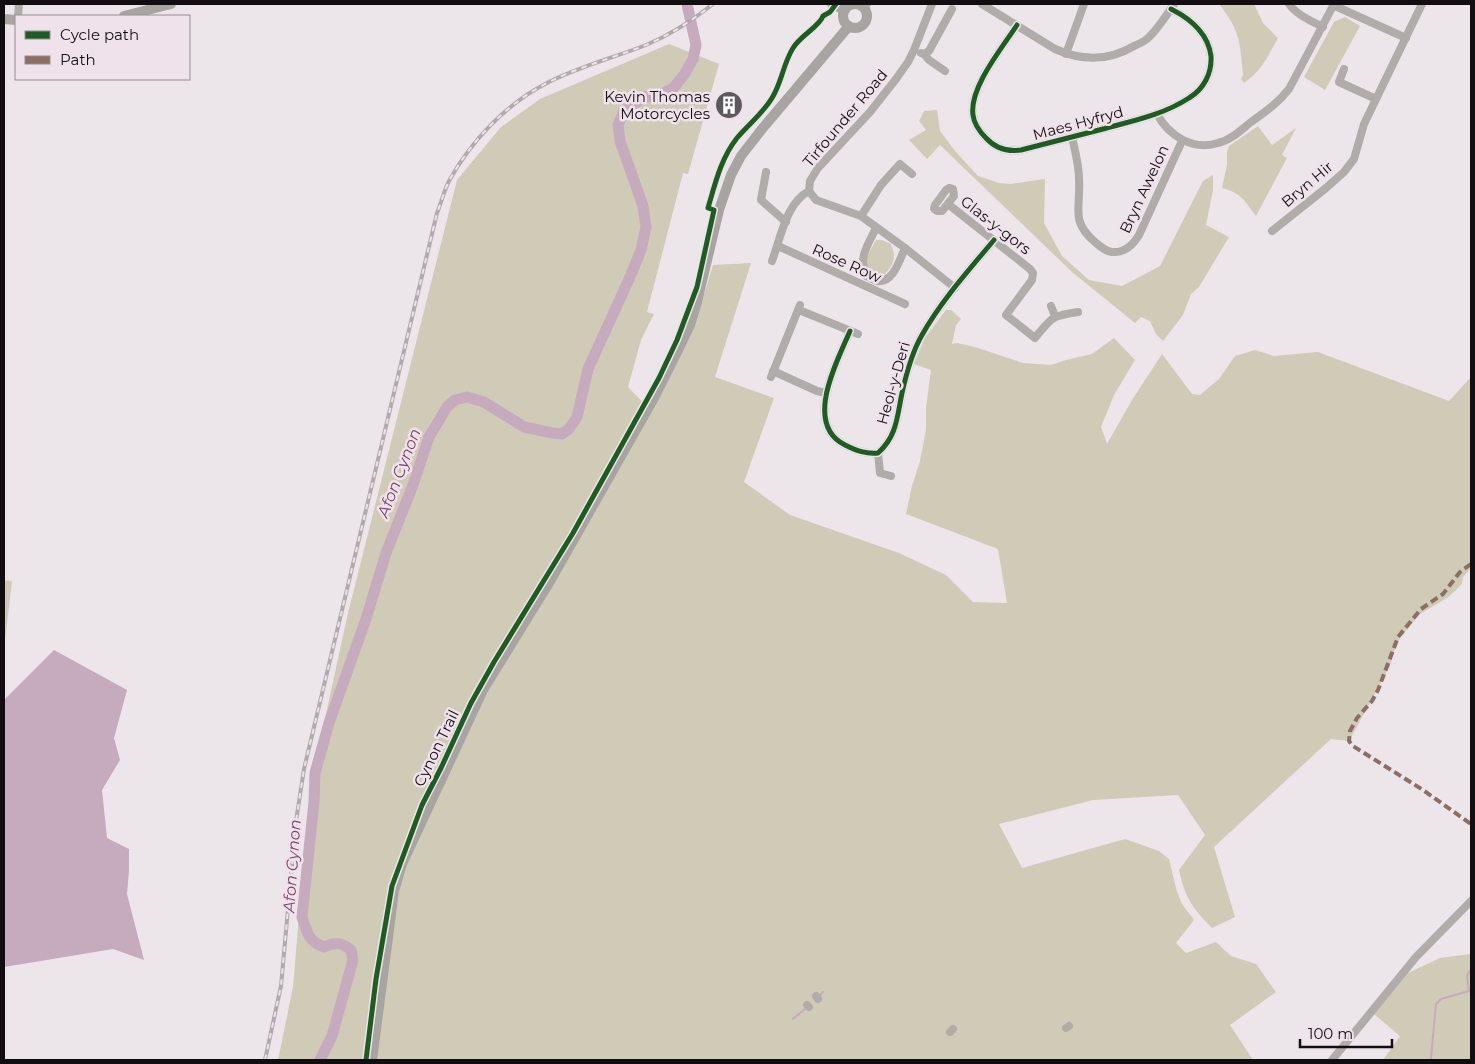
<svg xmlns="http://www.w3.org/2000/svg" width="1475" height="1064" font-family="Montserrat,sans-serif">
	<rect width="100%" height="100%" fill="#ece5ea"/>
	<g fill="#d0cbb6">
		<path d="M1219,4H1254L1263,23L1278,38C1268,56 1262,71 1244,83L1241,79L1243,75C1240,42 1240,30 1219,4Z"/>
		<polygon points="1345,17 1360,26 1325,90 1304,77 1334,22"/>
		<path d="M669,44L719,64L688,174L683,173L647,312L654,314L641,340L628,387L652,412L695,324L713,265L751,263L715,377L774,398L744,482L790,515L899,553L946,575L973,602L1007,603L998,549L906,514L912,486L920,461L926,430V408L931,370L914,364L925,338L946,310H951L961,319L956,325L952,344L957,343L975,347L1023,363L1051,365L1066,360L1092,354L1114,338L1135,360L1114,395L1101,427L1107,444L1132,400L1162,354L1192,394L1200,395L1219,379L1235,356L1255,350L1274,356L1318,352L1449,401L1471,377V568L1463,577L1462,584L1455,591L1447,598L1420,614L1400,638L1395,648L1390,666L1349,741L1331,739L1214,847L1235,917L1212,928C1192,908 1185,897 1179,870L1205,835L1178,795L1093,800L999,824L1022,868L1125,839L1159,851L1169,859L1177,892L1182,904L1194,920L1176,943L1186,953L1216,942L1231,956L1256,964L1276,992L1230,1025L1253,1060H278L293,987L309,800L313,773L348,613L457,180L501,127L540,99Z"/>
		<polygon points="937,110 940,131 955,151 978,176 999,183 1010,184 1045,179 1044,223 1062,256 1089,280 1122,286 1160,266 1203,181 1213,175 1213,190 1206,225 1229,237 1199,287 1191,294 1183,315 1163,341 1156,334 1150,321 1141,317 1135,323 1072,272 940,145 927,159 909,140 926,130 919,121 924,111"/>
		<path d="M1258,126L1272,145L1296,128L1282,155L1287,158L1256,216C1244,200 1241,193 1222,188L1227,165V152L1229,146Z"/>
		<path d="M876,240H882L891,244C892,248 894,252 894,256C894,267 878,288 868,272C866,269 866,263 865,260Z"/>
		<polygon points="4,580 12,581 4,649"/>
		<polygon points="1471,954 1471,1060 1383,1060 1400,1036 1374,1014 1408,973 1440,958"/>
	</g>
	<polygon fill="#c6aabe" points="54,650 127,690 114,738 120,760 102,790 107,838 129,849 129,870 127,894 144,960 113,949 4,967 4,700"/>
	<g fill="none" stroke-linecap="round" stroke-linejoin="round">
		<g stroke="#c6aabe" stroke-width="2">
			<polyline points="819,996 823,992"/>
			<polyline points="793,1019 806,1008"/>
			<polyline points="1430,1060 1431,1058 1436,1004 1441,999 1469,991 1467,976 1471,969"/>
		</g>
		<path stroke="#c6aabe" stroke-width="11" d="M320,1060L332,1036L353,960L351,950C341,942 336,942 324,947C308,941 307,932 302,917L314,802L315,773L329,723L366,619L386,553L413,485L429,437L447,407L455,400L467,397L484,402L524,427L552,433L562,434L569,429L577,417L588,369L630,277L641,250L646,227L643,206L620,141L618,125L624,111L632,105L645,97L660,95L673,88L684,75L693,59L696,45L687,4"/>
		<g stroke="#afaca9" stroke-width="8">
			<path d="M982,4L1055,49C1082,61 1109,61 1134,46C1139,44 1144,42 1148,38C1158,29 1166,16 1174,4"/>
			<path d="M1289,4C1297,15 1311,21 1323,27"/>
			<polyline points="1333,5 1406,38"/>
			<polyline points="864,8 867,4"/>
			<polyline points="18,16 19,4"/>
			<path d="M1017,25C1002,48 969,88 973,115C974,124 980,132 986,138C996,149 1007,152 1021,150C1049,143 1076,136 1103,129C1132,121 1163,115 1189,98C1204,89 1212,73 1211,56C1208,33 1191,19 1171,9"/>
			<polyline points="921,53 924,54 929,60 945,71"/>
			<polyline points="924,54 929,51 952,9"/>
			<polyline points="1066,54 1084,4"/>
			<polyline points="1344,69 1339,82 1376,99"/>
			<path d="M1157,114C1169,136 1193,151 1218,143C1231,140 1241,130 1251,122C1265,112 1278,103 1289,89L1334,4"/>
			<path d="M1072,137C1075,151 1079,165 1079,179C1081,208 1070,221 1095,242C1101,247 1105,251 1112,252C1125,253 1133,245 1139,235L1182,141"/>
			<polyline points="766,172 761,200 786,222"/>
			<polygon points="949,188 953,189 954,196 942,211 937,211 934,209 935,205 946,190"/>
			<polyline points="809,191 816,200 861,216 905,248 955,288"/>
			<path d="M948,204L1030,269L1033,273L1032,280L1006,315L1035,338C1052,317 1051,316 1078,312"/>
			<polyline points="861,216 881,185 900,164 912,174"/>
			<path d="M876,228C868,245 858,257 866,276C869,277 874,281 877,281C893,284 900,259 905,248"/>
			<polyline points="1272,231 1326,188 1344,172 1354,159 1364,124 1422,4"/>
			<polyline points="778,246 905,304"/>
			<path d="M772,261C781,237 786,203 809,191L810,181L818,168L870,112L896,79L908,62L914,50L932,4"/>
			<polyline points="1051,306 1055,316"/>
			<polyline points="799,310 858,334"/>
			<path d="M850,331C837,362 803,424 845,445C857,451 866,454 878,453C897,436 897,417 902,393C906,375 912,352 922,335C941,301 969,270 994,240"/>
			<polyline points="773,371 817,391 826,393"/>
			<polyline points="771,377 800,305"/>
			<polyline points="878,453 880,473 891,476"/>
			<polyline points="816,996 818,999"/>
			<polyline points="807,1005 809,1007"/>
			<polyline points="1066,1028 1069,1026"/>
			<polyline points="950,1032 953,1029"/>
			<polyline points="1332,1060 1416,957 1471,901"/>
		</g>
		<g stroke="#a8a4a2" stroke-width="10">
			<polyline points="832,4 845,10"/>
			<circle cx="855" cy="16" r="12"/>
			<polyline points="124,16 171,4"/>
			<polyline points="4,19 16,20"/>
			<polyline points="372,1060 394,891 402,864 483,690 549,583 654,398 676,354 690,325 697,302 719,210 731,175 741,156 762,129 849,26"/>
		</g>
		<g stroke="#afaaab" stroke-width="4">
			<path id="rail" d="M265,1060L281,986L296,821L304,769L437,213C441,203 444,191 449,181C471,141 506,104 547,83C578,67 613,58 646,45C670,35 693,20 713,4"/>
		</g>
		<use href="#rail" stroke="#efe2eb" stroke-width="2" stroke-dasharray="5.5" stroke-linecap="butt"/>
		<polyline stroke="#8d6e63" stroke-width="4" stroke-dasharray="8 4" stroke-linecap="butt" points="1471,564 1460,572 1443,594 1421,609 1398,637 1378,690 1372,701 1357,718 1350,731 1349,741 1353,746 1423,790 1471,824"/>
		<g stroke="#efe2eb" stroke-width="8">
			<g id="cycleway">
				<path d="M1017,25C1002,48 969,88 973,115C974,124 980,132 986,138C996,149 1007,152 1021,150C1049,143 1076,136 1103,129C1132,121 1163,115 1189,98C1204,89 1212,73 1211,56C1208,33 1191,19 1171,9"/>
				<path d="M850,331C837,362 803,424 845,445C857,451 866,454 878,453C897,436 897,417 902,393C906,375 912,352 922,335C941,301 969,270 994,240"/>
				<path d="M366,1060L376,979L392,886L422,805L441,768L471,703L494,662L573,533L659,378L677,340L697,287L714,210L708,208C715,184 721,158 737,138C748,125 763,113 772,98C782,82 783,64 793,48C800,36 820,26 823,16L830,12L836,4"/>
			</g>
		</g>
		<use href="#cycleway" stroke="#1b5e20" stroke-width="5"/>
	</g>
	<defs>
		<g id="building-disc" transform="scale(1.4375)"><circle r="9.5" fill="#5e595c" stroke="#efe2eb"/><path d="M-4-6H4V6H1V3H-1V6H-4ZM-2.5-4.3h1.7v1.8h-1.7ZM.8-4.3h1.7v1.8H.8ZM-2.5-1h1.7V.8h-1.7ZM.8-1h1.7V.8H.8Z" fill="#fff"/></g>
	</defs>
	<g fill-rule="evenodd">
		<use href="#building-disc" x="729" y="105"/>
	</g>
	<g text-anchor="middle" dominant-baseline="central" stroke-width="5" stroke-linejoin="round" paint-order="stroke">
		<g font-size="15" fill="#110d10" stroke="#efe2eb" text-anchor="end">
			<text x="710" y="96">Kevin Thomas<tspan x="710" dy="17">Motorcycles</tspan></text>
		</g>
		<g font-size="15" fill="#110d10" stroke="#efe2eb">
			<text transform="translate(845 118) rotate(-50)">Tirfounder Road</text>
			<text transform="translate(1078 123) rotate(-15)">Maes Hyfryd</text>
			<text transform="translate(1307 184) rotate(-40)">Bryn Hir</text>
			<text transform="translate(1144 189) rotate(-65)">Bryn Awelon</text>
			<text transform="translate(996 225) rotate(38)">Glas-y-gors</text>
			<text transform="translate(847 263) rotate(24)">Rose Row</text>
			<text transform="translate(893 383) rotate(-74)">Heol-y-Deri</text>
			<text transform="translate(436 748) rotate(-64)">Cynon Trail</text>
		</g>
		<g font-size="16" font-style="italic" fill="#774469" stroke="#efe2eb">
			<text transform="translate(399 473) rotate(-69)">Afon Cynon</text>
			<text transform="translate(292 866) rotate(-86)">Afon Cynon</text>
		</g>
	</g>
	<rect width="1475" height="1064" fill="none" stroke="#110d10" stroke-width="10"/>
	<rect x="15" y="15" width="175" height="65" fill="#efe2eb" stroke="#968d93"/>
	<rect x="25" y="31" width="25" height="8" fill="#1b5e20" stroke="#968d93"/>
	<text x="60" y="40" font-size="15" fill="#110d10">Cycle path</text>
	<rect x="25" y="56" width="25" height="8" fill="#8d6e63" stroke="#968d93"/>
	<text x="60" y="65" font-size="15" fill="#110d10">Path</text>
	<path d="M1300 1039v8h92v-8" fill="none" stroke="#110d10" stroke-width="2.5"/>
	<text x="1308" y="1039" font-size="15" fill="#110d10" stroke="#efe2eb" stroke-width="4" paint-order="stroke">100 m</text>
</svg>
